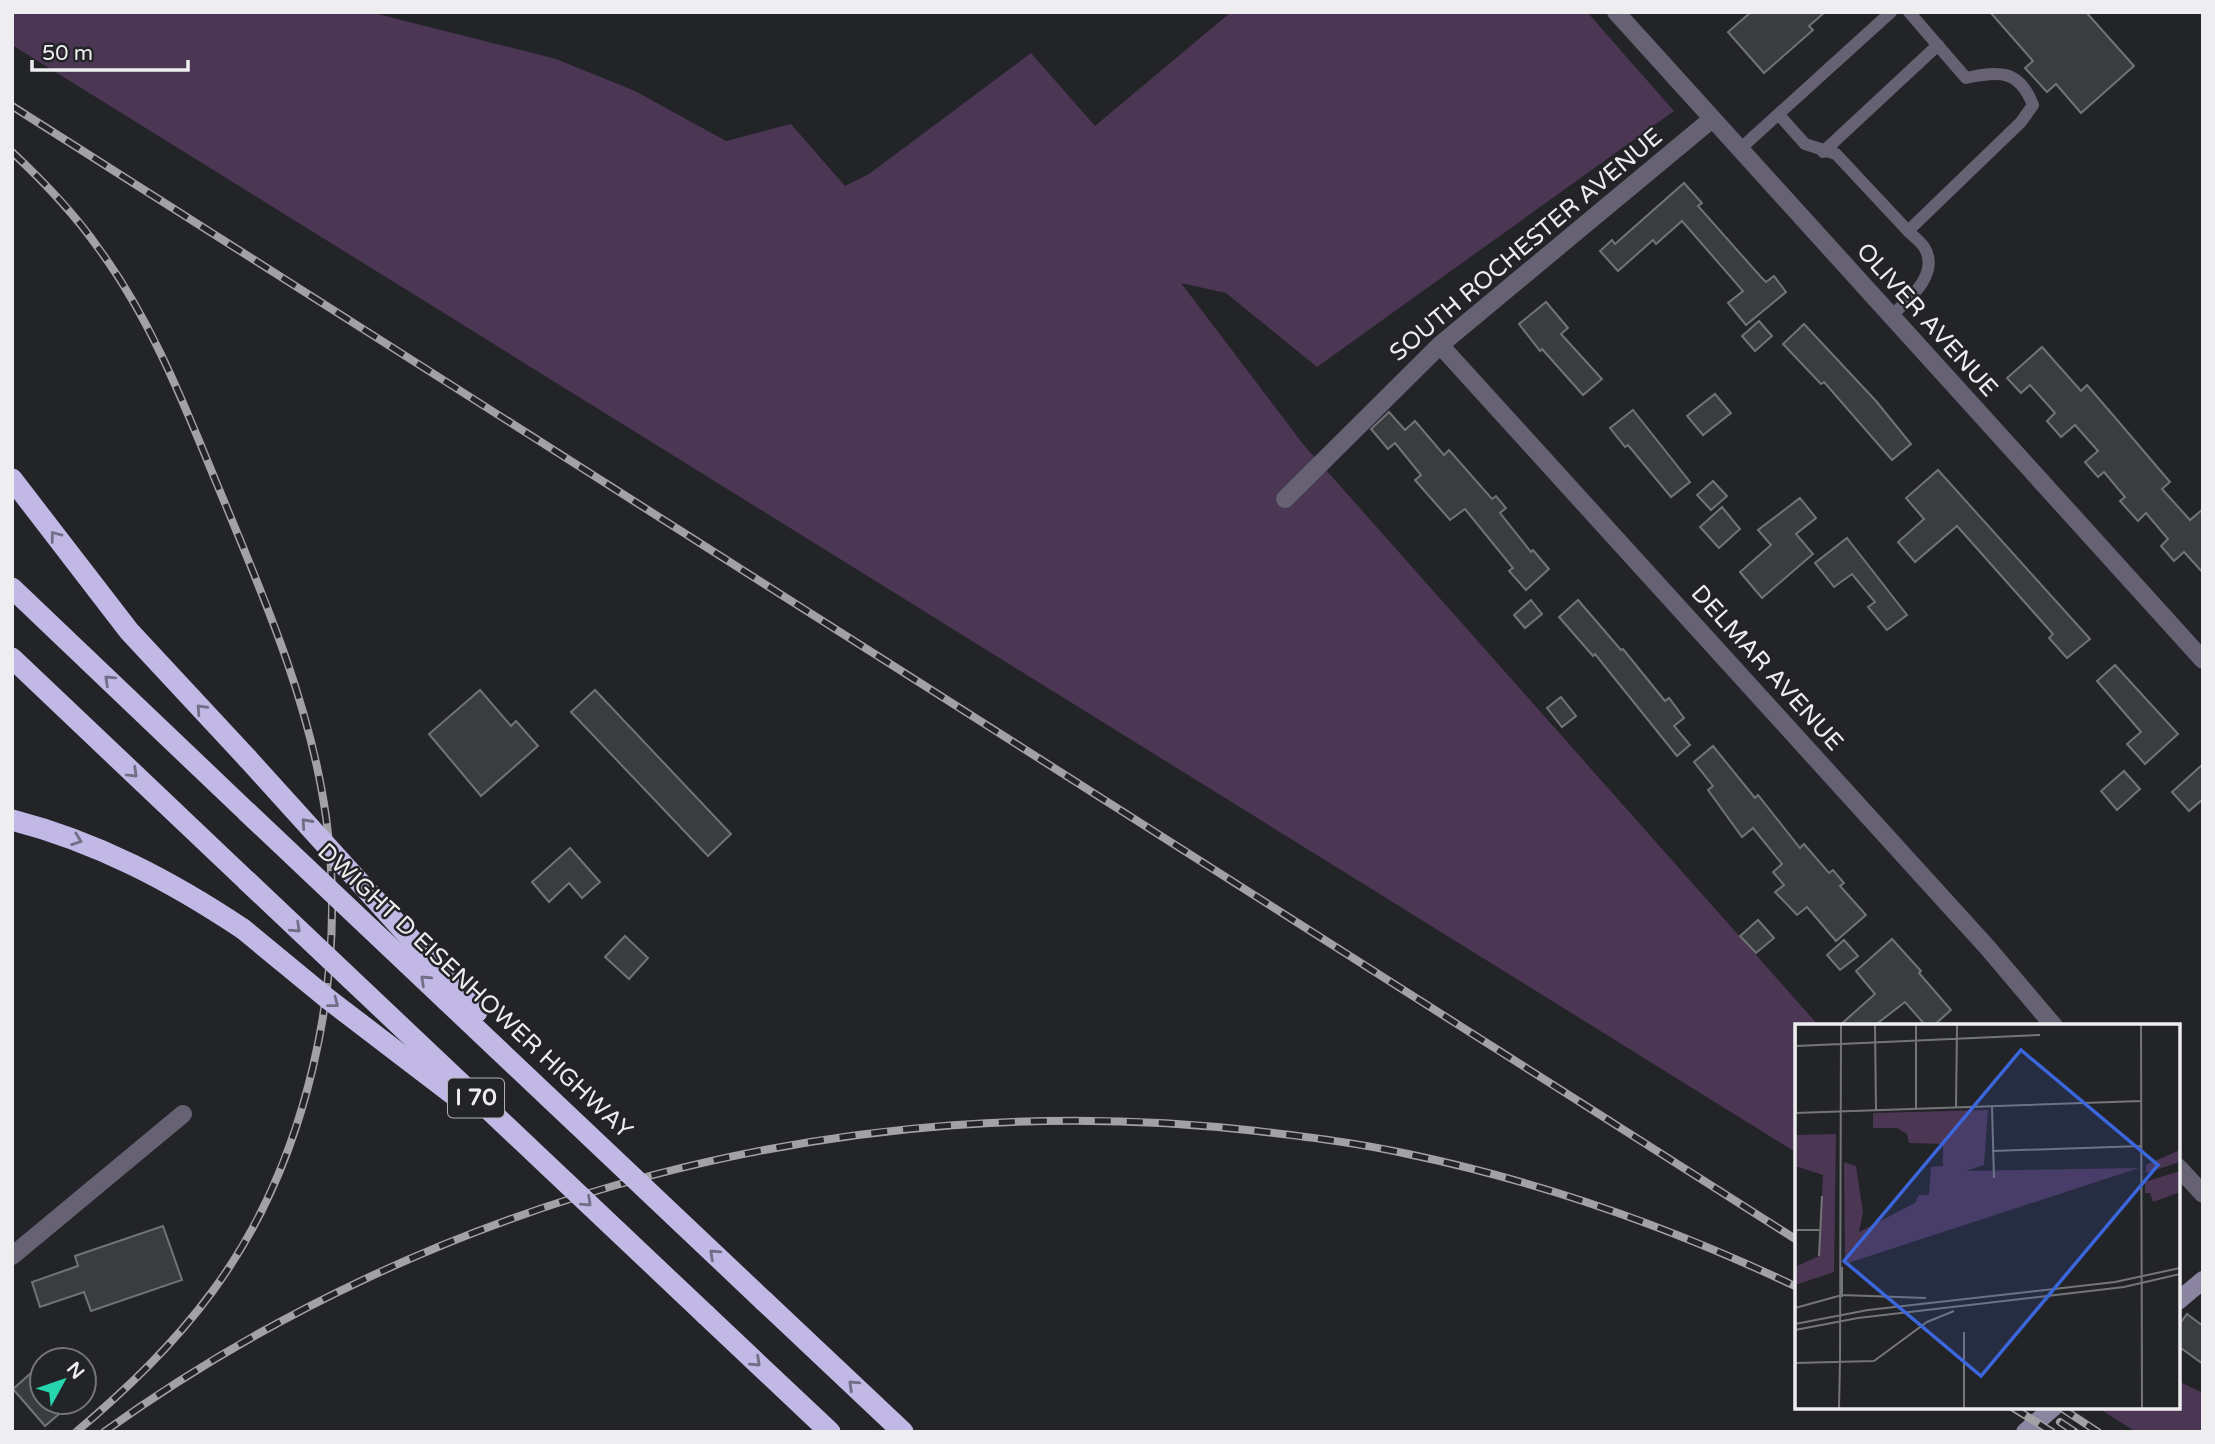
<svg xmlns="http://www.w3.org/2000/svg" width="2215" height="1444" font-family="'Varela Round',sans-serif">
	<rect width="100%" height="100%" fill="#232427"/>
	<g fill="#4b3654">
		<polygon points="12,12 370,12 556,59 635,91 726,141 791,124 845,186 869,174 1031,53 1095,126 1231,12 1587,12 1674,111 1317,367 1226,293 1181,283 1303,444 1819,1026 1797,1026 1797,1153 12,45"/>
		<polygon points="2178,1381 2203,1393 2203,1432 2136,1432 2103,1411 2108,1407 2178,1407"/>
	</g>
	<g fill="#3a3d3f" stroke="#717376" stroke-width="2">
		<polygon points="1751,12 1825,12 1809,26 1813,30 1764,73 1728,32"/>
		<polygon points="1990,12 2086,12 2134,66 2081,113 2056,84 2047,92 2025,68 2033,61"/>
		<polygon points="1684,183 1702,203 1698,206 1761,277 1766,282 1774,276 1786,292 1746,325 1728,303 1743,291 1682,221 1656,244 1653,240 1618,271 1600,251 1612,240 1615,244"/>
		<polygon points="1546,302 1568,328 1561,334 1602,379 1583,395 1542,349 1540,351 1519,324"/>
		<polygon points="1759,321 1772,336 1755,351 1742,336"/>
		<polygon points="1804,324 1876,401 1911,444 1892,460 1824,382 1821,384 1783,344"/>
		<polygon points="2042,347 2081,391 2087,385 2112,414 2170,482 2162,489 2190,520 2203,509 2203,573 2184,552 2174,561 2161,546 2168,539 2146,513 2138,521 2120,501 2125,497 2104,472 2098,477 2085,462 2098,451 2075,425 2061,437 2047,421 2055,413 2030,385 2021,393 2007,378"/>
		<polygon points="1715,394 1731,413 1703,435 1687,416"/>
		<polygon points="1633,410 1690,482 1671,497 1628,445 1625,447 1610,428"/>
		<polygon points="1389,412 1405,430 1415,421 1444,455 1449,450 1492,499 1496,496 1506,508 1500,513 1531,552 1533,550 1549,569 1526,590 1509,571 1513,568 1465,509 1450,520 1415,480 1421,475 1395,443 1388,449 1371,429"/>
		<polygon points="1938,470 2090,639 2067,658 2049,638 2053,634 1957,526 1915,562 1898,542 1924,519 1906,498"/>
		<polygon points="1713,481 1727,496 1711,510 1697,495"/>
		<polygon points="1800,498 1816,518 1796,534 1813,554 1762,598 1740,572 1771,545 1758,530"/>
		<polygon points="1722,507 1740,529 1719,548 1700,527"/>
		<polygon points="1847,538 1907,615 1887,630 1868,607 1875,602 1852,574 1834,587 1815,563"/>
		<polygon points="1531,600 1542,614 1525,628 1514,615"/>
		<polygon points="1578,600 1621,650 1623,649 1665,701 1669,698 1684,718 1674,726 1690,745 1677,756 1595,654 1593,656 1559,617"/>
		<polygon points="2115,665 2178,734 2145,764 2127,744 2141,732 2097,681"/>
		<polygon points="480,690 511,726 516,721 538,746 481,796 429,734"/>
		<polygon points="595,690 731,834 708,856 571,712"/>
		<polygon points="1561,697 1576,716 1562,727 1547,708"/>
		<polygon points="1713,746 1755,798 1758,795 1800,848 1804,844 1829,873 1833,870 1844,883 1840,886 1866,915 1836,941 1807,907 1797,915 1775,892 1784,885 1773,872 1782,864 1753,828 1742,837 1708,790 1713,786 1694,762"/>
		<polygon points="2203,764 2203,799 2189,811 2172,792"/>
		<polygon points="2124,771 2140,789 2117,810 2101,791"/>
		<polygon points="570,848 600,882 582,898 569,883 549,902 532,882"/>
		<polygon points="1758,920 1774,938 1756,953 1740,936"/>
		<polygon points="625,936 648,958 629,979 605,957"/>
		<polygon points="1892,939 1921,971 1919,973 1951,1010 1933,1026 1926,1026 1905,1002 1874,1026 1839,1026 1875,994 1856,971"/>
		<polygon points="1844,940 1858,956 1840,970 1827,955"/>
		<polygon points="163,1226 182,1280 91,1311 84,1292 40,1307 32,1282 78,1266 75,1256"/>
		<polygon points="2187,1314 2203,1326 2203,1364 2178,1346 2178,1326"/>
		<polygon points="31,1373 42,1386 42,1402 73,1402 45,1426 13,1389"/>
	</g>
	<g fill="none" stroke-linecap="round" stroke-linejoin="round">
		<g stroke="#666274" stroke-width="12">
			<polyline points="1779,115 1805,144 1836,154 1908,231"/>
			<polyline points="1740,149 1891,12"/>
			<polyline points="1823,152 1938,45"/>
			<path d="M1891,316C1908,300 1941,274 1924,247C1920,241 1913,236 1908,231L2021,122L2033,105C2019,69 1999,71 1966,78L1909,12"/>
		</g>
		<g stroke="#666274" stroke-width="18">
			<polyline points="1616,12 2203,660"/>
			<polyline points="1440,345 1987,947 2054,1026"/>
			<polyline points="1285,499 1440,345 1712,119"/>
			<polyline points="2178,1167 2203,1194"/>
			<polyline points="12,1256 183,1114"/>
		</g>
		<g stroke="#8b85a2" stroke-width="18">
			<polyline points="2178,1301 2203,1280"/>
			<polyline points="2025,1432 2054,1407"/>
		</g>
		<g stroke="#c2b8e6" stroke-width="21">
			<polyline points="12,479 129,631 248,759"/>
			<polyline points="12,588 247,812"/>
			<polyline points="12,658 247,881"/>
			<path d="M12,820C97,842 171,881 243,929"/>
			<polyline points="764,1301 903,1432"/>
			<polyline points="706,1315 830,1432"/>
		</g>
		<g stroke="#a2a2a5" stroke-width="8">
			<g id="rail">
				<polyline points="12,106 1797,1240"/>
				<path d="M12,152C44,182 74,213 99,249C155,325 188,415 224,501C266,602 311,708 326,817C348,977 308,1162 212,1292C172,1346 127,1389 76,1432"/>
				<polyline points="2012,1407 2052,1432"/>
				<polyline points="2060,1407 2098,1432"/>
				<polyline points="2060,1422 2075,1432"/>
				<path d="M104,1432C435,1194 853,1085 1257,1131C1308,1137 1358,1143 1408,1154C1542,1182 1673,1228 1797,1287"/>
			</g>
		</g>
		<use href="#rail" stroke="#232427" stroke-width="5" stroke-dasharray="16" stroke-linecap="butt"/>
		<g stroke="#c2b8e6" stroke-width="21">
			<polyline points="248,759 477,1012"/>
			<polyline points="247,812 764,1301"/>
			<polyline points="247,881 706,1315"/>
			<polyline points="243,929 328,999 464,1103"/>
		</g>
	</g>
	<defs><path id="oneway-chevron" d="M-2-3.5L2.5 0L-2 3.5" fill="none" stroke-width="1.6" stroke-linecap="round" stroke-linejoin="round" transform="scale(1.75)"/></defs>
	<g stroke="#726e86">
		<use href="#oneway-chevron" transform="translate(55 536) rotate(-127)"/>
		<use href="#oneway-chevron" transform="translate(109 680) rotate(-137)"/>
		<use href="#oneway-chevron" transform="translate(201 709) rotate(-133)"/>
		<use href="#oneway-chevron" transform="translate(133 773) rotate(44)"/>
		<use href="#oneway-chevron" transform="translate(306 823) rotate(-132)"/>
		<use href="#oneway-chevron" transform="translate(77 840) rotate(20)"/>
		<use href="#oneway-chevron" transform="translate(296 928) rotate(43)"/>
		<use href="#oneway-chevron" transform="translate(425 980) rotate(-137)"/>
		<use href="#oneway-chevron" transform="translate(334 1003) rotate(38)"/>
		<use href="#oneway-chevron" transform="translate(587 1202) rotate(43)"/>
		<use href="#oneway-chevron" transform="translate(714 1254) rotate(-137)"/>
		<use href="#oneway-chevron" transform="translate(756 1362) rotate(43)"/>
		<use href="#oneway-chevron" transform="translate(853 1385) rotate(-137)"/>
	</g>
	<g text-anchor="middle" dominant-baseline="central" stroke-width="5" stroke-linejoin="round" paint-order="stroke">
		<rect fill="#232427" stroke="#b1b1b4" stroke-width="2" x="448" y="1078.5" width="56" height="39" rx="5"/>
		<g font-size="23" font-weight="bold" fill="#eeeef1">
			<text x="476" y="1098">I 70</text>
		</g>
		<g font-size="24" fill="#eeeef1" stroke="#232427">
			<text transform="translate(1526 245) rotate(-40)">SOUTH ROCHESTER AVENUE</text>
			<text transform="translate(1927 320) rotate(48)">OLIVER AVENUE</text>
			<text transform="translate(1767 668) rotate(48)">DELMAR AVENUE</text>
			<text transform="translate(475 991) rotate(43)">DWIGHT D EISENHOWER HIGHWAY</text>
		</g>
	</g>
	<g transform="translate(1795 1024)">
		<rect width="385" height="385" fill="#232427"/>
		<path d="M193,86L189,141L171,147L344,144L50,240L49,138L61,142L68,188L64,208L120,179L124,171H134L136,143L148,142V120L114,119L112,110L102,104H78V89ZM41,110L39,248L0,261V243L24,232L28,151L0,142V111ZM385,126V138L351,149V141ZM385,147V168L358,178L355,169H350V158Z" fill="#4b3654"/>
		<path fill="none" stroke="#747578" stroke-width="2" d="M1,1V89M80,1L81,87M121,1V86M346,1L347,384M1,22L245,11M197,83L199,154M161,84L162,1M0,89L346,77M197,127L347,122M0,206H24M24,232L27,172M47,243V273M0,284L47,271L131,274M0,300L73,286L320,258L385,244M0,306L63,294L329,263L385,250M0,339L79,337L132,298L159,287M45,340L46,1M44,384L45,337M169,384V308"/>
		<path fill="#3c66dc" fill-opacity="0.15" stroke="#3c66dc" stroke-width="3.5" d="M226,26L363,141L186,352L49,237Z"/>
		<rect width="385" height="385" fill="none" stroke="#eeeef1" stroke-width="3.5"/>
	</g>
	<rect width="2215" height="1444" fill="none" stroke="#eeeef1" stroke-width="28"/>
	<g transform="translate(63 1381) rotate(50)"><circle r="33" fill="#232427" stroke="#747578" stroke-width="2"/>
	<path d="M0-5L12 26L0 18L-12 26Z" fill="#26d5ae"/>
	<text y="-10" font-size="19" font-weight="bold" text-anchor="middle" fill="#eeeef1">N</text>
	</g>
	<path d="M32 60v10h156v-10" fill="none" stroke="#eeeef1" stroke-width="3.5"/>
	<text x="42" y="60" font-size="21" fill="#eeeef1" stroke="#232427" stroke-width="5" paint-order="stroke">50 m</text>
</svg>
